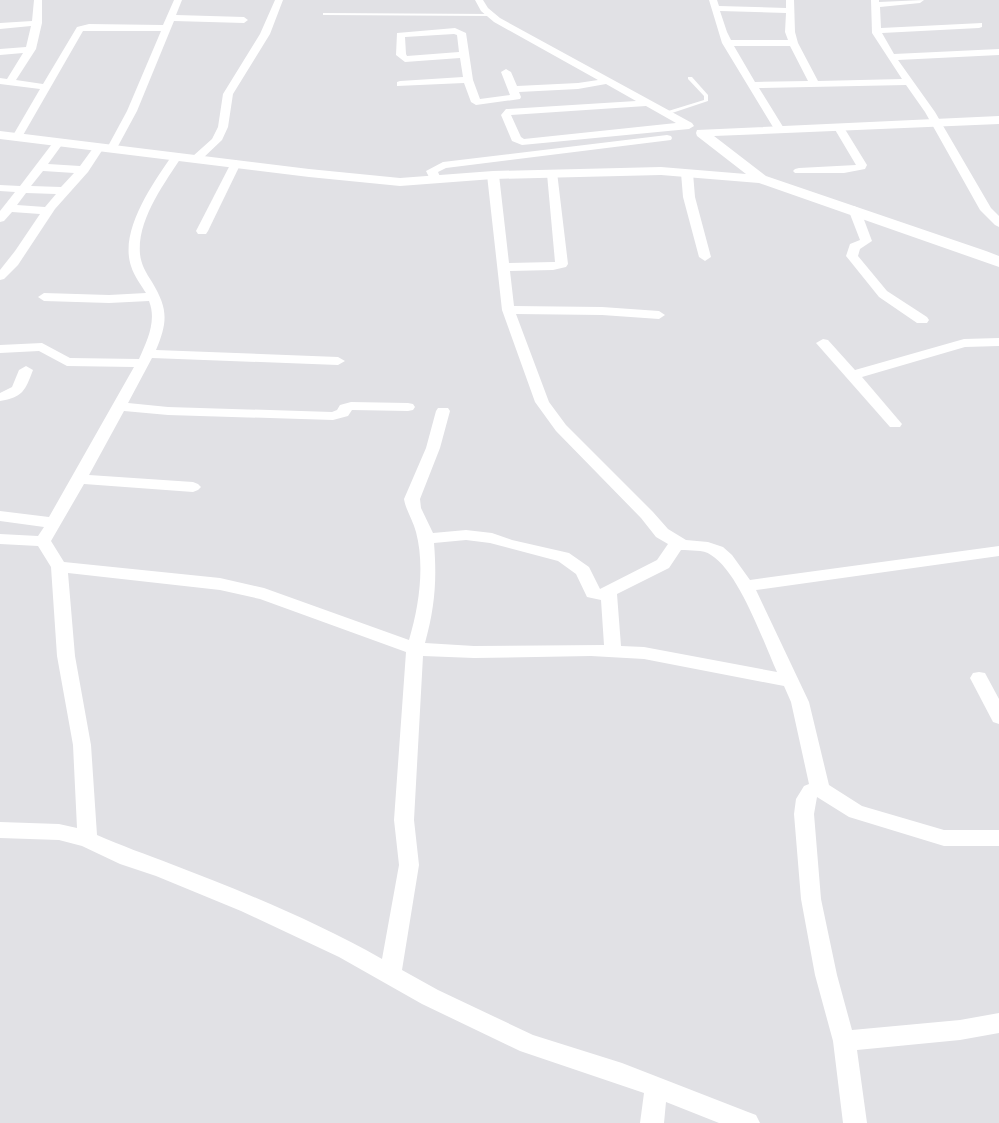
<svg xmlns="http://www.w3.org/2000/svg" width="999" height="1123" font-family="Rubik,sans-serif">
	<rect width="100%" height="100%" fill="#e1e1e5"/>
	<g fill="none" stroke-linecap="round" stroke-linejoin="round">
		<g fill="#fff" fill-rule="evenodd">
			<polygon points="324,13 491,14 493,15 491,16 323,15 323,13"/>
			<polygon points="688,77 692,77 708,95 708,101 669,114 665,114 665,112 704,100 704,96 688,79"/>
		</g>
		<g fill="#fff" fill-rule="evenodd">
			<polygon points="34,0 42,0 42,23 36,49 16,80 43,84 77,27 89,24 163,25 174,0 182,0 176,15 244,17 248,20 244,23 174,21 137,111 117,148 112,151 107,148 127,111 161,31 83,31 22,137 17,140 12,137 40,89 0,84 0,78 7,79 23,53 0,55 0,49 26,47 31,26 0,29 0,23 32,21"/>
			<polygon points="275,0 283,0 270,34 233,94 228,127 222,140 201,160 193,160 192,158 193,156 212,139 218,127 223,94 260,34"/>
			<path d="M475,0H483L488,8L500,18L692,123L694,126L689,129L522,145L512,141L501,115L506,109L636,101L606,84L578,89L519,92L521,97L520,99L476,105L471,102L464,83L397,86V82L400,81L463,77L460,58L405,62L396,55L397,33L455,28L466,33L473,80L480,99L510,95L501,72L506,69L511,72L517,86L578,83L598,80L494,22L481,11ZM454,34L457,35L459,52L407,56L406,54L405,37ZM646,106L676,123L524,139L521,137L511,115Z"/>
			<path d="M709,0H717L719,6L786,8V0H794L795,32L798,43L818,81L902,79L872,33L871,0H879V2L924,0L920,3L880,7L881,28L982,23V27L979,28L882,33L894,54L999,49V55L898,60L935,112L991,208L999,216V227L995,225L980,210L925,112L906,85L759,88L785,130L780,133L776,132L722,43ZM720,11L786,13L785,32L788,40H731L727,32ZM734,46H790L808,81L755,82Z"/>
			<polygon points="839,125 843,126 867,165 865,169 844,173 795,173 793,171 795,169 799,168 856,165 834,128"/>
			<polygon points="667,135 671,136 672,138 671,140 446,168 438,172 441,179 435,182 431,181 426,171 443,162"/>
			<path d="M59,139L64,142L48,164L80,166L96,144H104L105,146L88,172L55,209L18,265L4,279L0,280V270L15,251L40,214L12,212L4,221L0,222V211L15,192L0,191V185L20,186L55,140ZM43,171L74,173L61,187L31,186ZM26,193L56,194L45,207L17,205Z"/>
			<path d="M177,153L182,156C165,183 137,219 140,254C141,264 146,273 152,282C168,309 168,321 156,350L338,357L345,361L338,365L152,358L128,403L168,407L332,412L337,410L340,405L351,402L408,403L413,404L415,407L413,410L408,411L352,410L348,416L333,420L168,415L124,411L89,475L193,482L198,484L201,487L198,490L193,492L84,484L51,541L64,562L220,578L264,588L409,640C419,607 425,566 416,532C413,520 406,511 404,499L426,448L436,411L438,408H448L450,411L440,448L420,499L421,508L433,533L466,530L492,533L512,540L569,553L589,567L600,589L657,560L668,544L656,537L641,518L556,431L535,402L502,310L487,175L493,172L499,175L509,263L553,262H555L547,174L553,171L557,172L568,264L566,267L553,270L510,271L514,306L602,307L659,311L665,315L659,319L602,315L516,314L549,402L566,425L653,512L668,529L686,540L708,542L723,547L732,555L750,580L999,546V556L756,590L809,702L829,785L862,806L944,830H999V846H944L849,817L817,797L814,814L821,899L837,975L852,1030L960,1020L999,1013V1033L960,1040L857,1050L867,1123H843L833,1041L815,975L801,899L794,814L796,799L804,786L809,784L791,702L784,686L644,659L591,656L474,658L423,656L414,820L419,865L402,970L438,990L533,1035L622,1063L748,1112L756,1115L760,1123H719L666,1102L664,1123H640L644,1093L520,1051L422,1004L339,957L241,911L156,876L120,864L82,846L59,840L0,838V822L59,824L77,828L73,745L57,656L51,567L38,546L0,544V534L38,536L44,527L0,521V511L49,517L134,367L67,366L39,351L0,353V345L42,343L70,358L139,359C147,341 157,321 149,301L109,303L44,301L38,297L44,293L109,295L146,293C141,285 134,276 131,266C119,230 154,182 173,154ZM466,540L490,543L558,561L576,574L587,597L601,600L604,645L474,646L425,643C435,607 437,580 434,543ZM681,550C690,551 703,549 711,555C739,572 763,641 777,672L644,647L621,646L617,594L669,568ZM68,573L220,590L260,599L406,652L394,820L399,865L382,959C315,921 242,891 171,864C145,854 122,846 97,835L91,745L75,656Z"/>
			<polygon points="236,160 241,163 208,231 206,234 198,234 196,231 231,163"/>
			<polygon points="687,170 693,173 695,197 711,257 705,261 699,257 683,197 681,173"/>
			<polygon points="854,206 860,209 872,241 860,249 858,256 887,291 927,317 929,320 927,323 917,323 879,297 846,256 850,244 860,240 848,209"/>
			<polygon points="999,338 999,346 965,347 862,377 902,424 900,427 890,427 816,343 823,339 828,340 855,370 964,339"/>
			<path d="M26,366L33,370C25,391 23,397 0,401V393L12,387L19,370Z"/>
			<polygon points="979,672 985,673 999,699 999,724 993,722 970,678 973,673"/>
		</g>
		<polygon fill="#fff" fill-rule="evenodd" points="999,116 999,124 714,136 766,176 986,251 999,256 999,267 759,183 661,175 493,179 400,186 309,177 0,139 0,131 309,169 400,178 493,171 661,167 746,174 697,136 696,133 697,130"/>
	</g>
</svg>
